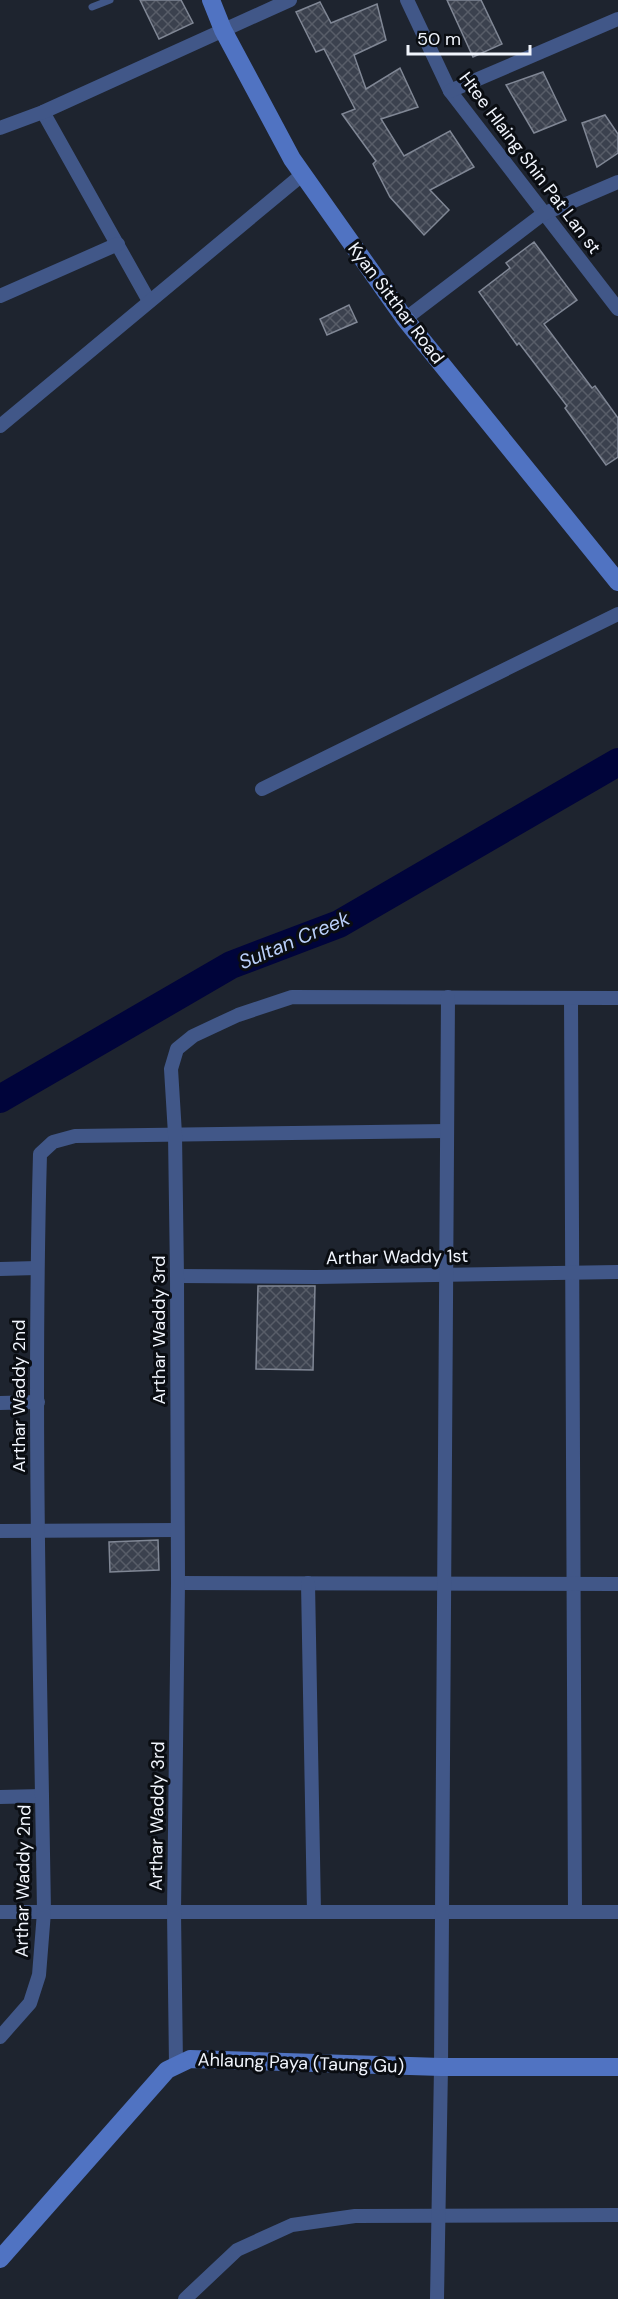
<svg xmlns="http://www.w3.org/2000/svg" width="618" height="2299" font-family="'DM Sans',sans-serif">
	<defs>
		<pattern id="building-cross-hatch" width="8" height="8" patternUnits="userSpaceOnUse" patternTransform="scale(1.5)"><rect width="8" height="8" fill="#3b414e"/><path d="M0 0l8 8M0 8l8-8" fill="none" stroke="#585d68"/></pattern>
	</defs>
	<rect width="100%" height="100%" fill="#1e242f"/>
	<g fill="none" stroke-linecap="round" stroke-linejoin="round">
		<polyline stroke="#00043a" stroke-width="28" points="0,1099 231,965 339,924 618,762"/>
	</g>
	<g fill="url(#building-cross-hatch)" stroke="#808795" stroke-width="1.5">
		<polygon points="140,0 181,0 193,23 159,39"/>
		<polygon points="447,0 481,0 502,44 473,57"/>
		<polygon points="320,2 331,23 377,4 386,40 354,55 366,89 400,68 418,107 381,119 404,156 450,131 474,167 430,190 449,210 424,235 390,197 373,164 376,161 342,114 355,109 324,49 316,52 296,12"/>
		<polygon points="543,72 566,120 534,133 506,85"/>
		<polygon points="605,115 618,134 618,153 597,167 582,123"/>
		<polygon points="534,242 577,300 544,324 592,388 595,386 618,418 618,457 606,465 565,408 567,406 519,343 517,345 479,292 510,268 506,263"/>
		<polygon points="349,305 357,322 327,335 320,319"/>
		<polygon points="258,1286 315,1286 313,1370 256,1369"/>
		<polygon points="158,1540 159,1570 110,1572 109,1542"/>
	</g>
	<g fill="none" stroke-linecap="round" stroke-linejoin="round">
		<polyline stroke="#415788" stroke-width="7" points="92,7 110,0"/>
		<g stroke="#415788" stroke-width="14">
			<polyline points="407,0 450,91 618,309"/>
			<polyline points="450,91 618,19"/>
			<polyline points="43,112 149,301"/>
			<polyline points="0,128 43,112 290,0"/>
			<polyline points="0,296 118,244"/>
			<polyline points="405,319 543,214 618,182"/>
			<polyline points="0,426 303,174"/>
			<polyline points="262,789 618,614"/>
			<polyline points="571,998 575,1912"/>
			<polyline points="0,1269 37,1268"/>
			<polyline points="177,1276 316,1277 618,1272"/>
			<polyline points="0,1403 38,1402"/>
			<polyline points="0,1531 177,1530"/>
			<polyline points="178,1583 618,1584"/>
			<polyline points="308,1583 314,1912"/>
			<polyline points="0,1797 42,1796"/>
			<polyline points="0,1912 618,1912"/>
			<path d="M0,2037L30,2003L39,1975L44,1912C40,1660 33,1407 40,1154L53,1142L75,1136L447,1131"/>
			<polyline points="176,2065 174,1912 178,1583 177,1276 175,1134 171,1069 177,1049 193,1036 238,1015 292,997 618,998"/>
			<polyline points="185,2299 237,2250 292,2225 355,2216 618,2215"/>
			<polyline points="437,2299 441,2067 448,997"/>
		</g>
		<g stroke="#5073c2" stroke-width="18">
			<polyline points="211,0 223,30 292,159 405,319 618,582"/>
			<polyline points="0,2259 167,2070 190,2059 441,2067 618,2067"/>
		</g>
	</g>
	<g text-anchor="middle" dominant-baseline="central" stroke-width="6" stroke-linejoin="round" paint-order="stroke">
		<g font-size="18" fill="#f1f5fd" stroke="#0a0d12">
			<text transform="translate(530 163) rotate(53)">Htee Hlaing Shin Pat Lan st</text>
			<text transform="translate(396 303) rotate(53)">Kyan Sitthar Road</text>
			<text transform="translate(397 1257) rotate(-1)">Arthar Waddy 1st</text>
			<text transform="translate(159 1330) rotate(-90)">Arthar Waddy 3rd</text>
			<text transform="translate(19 1396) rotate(-90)">Arthar Waddy 2nd</text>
			<text transform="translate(157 1816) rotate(-89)">Arthar Waddy 3rd</text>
			<text transform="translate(23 1881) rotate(-89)">Arthar Waddy 2nd</text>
			<text transform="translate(301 2063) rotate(2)">Ahlaung Paya (Taung Gu)</text>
		</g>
		<g font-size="20" font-style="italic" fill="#bbd0fa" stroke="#0a0d12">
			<text transform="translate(294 940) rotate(-23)">Sultan Creek</text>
		</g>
	</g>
	<path d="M408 45v9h122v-9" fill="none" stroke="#f1f5fd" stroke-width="3"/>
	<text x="417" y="45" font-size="18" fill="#f1f5fd" stroke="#0a0d12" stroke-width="4.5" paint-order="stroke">50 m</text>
</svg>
